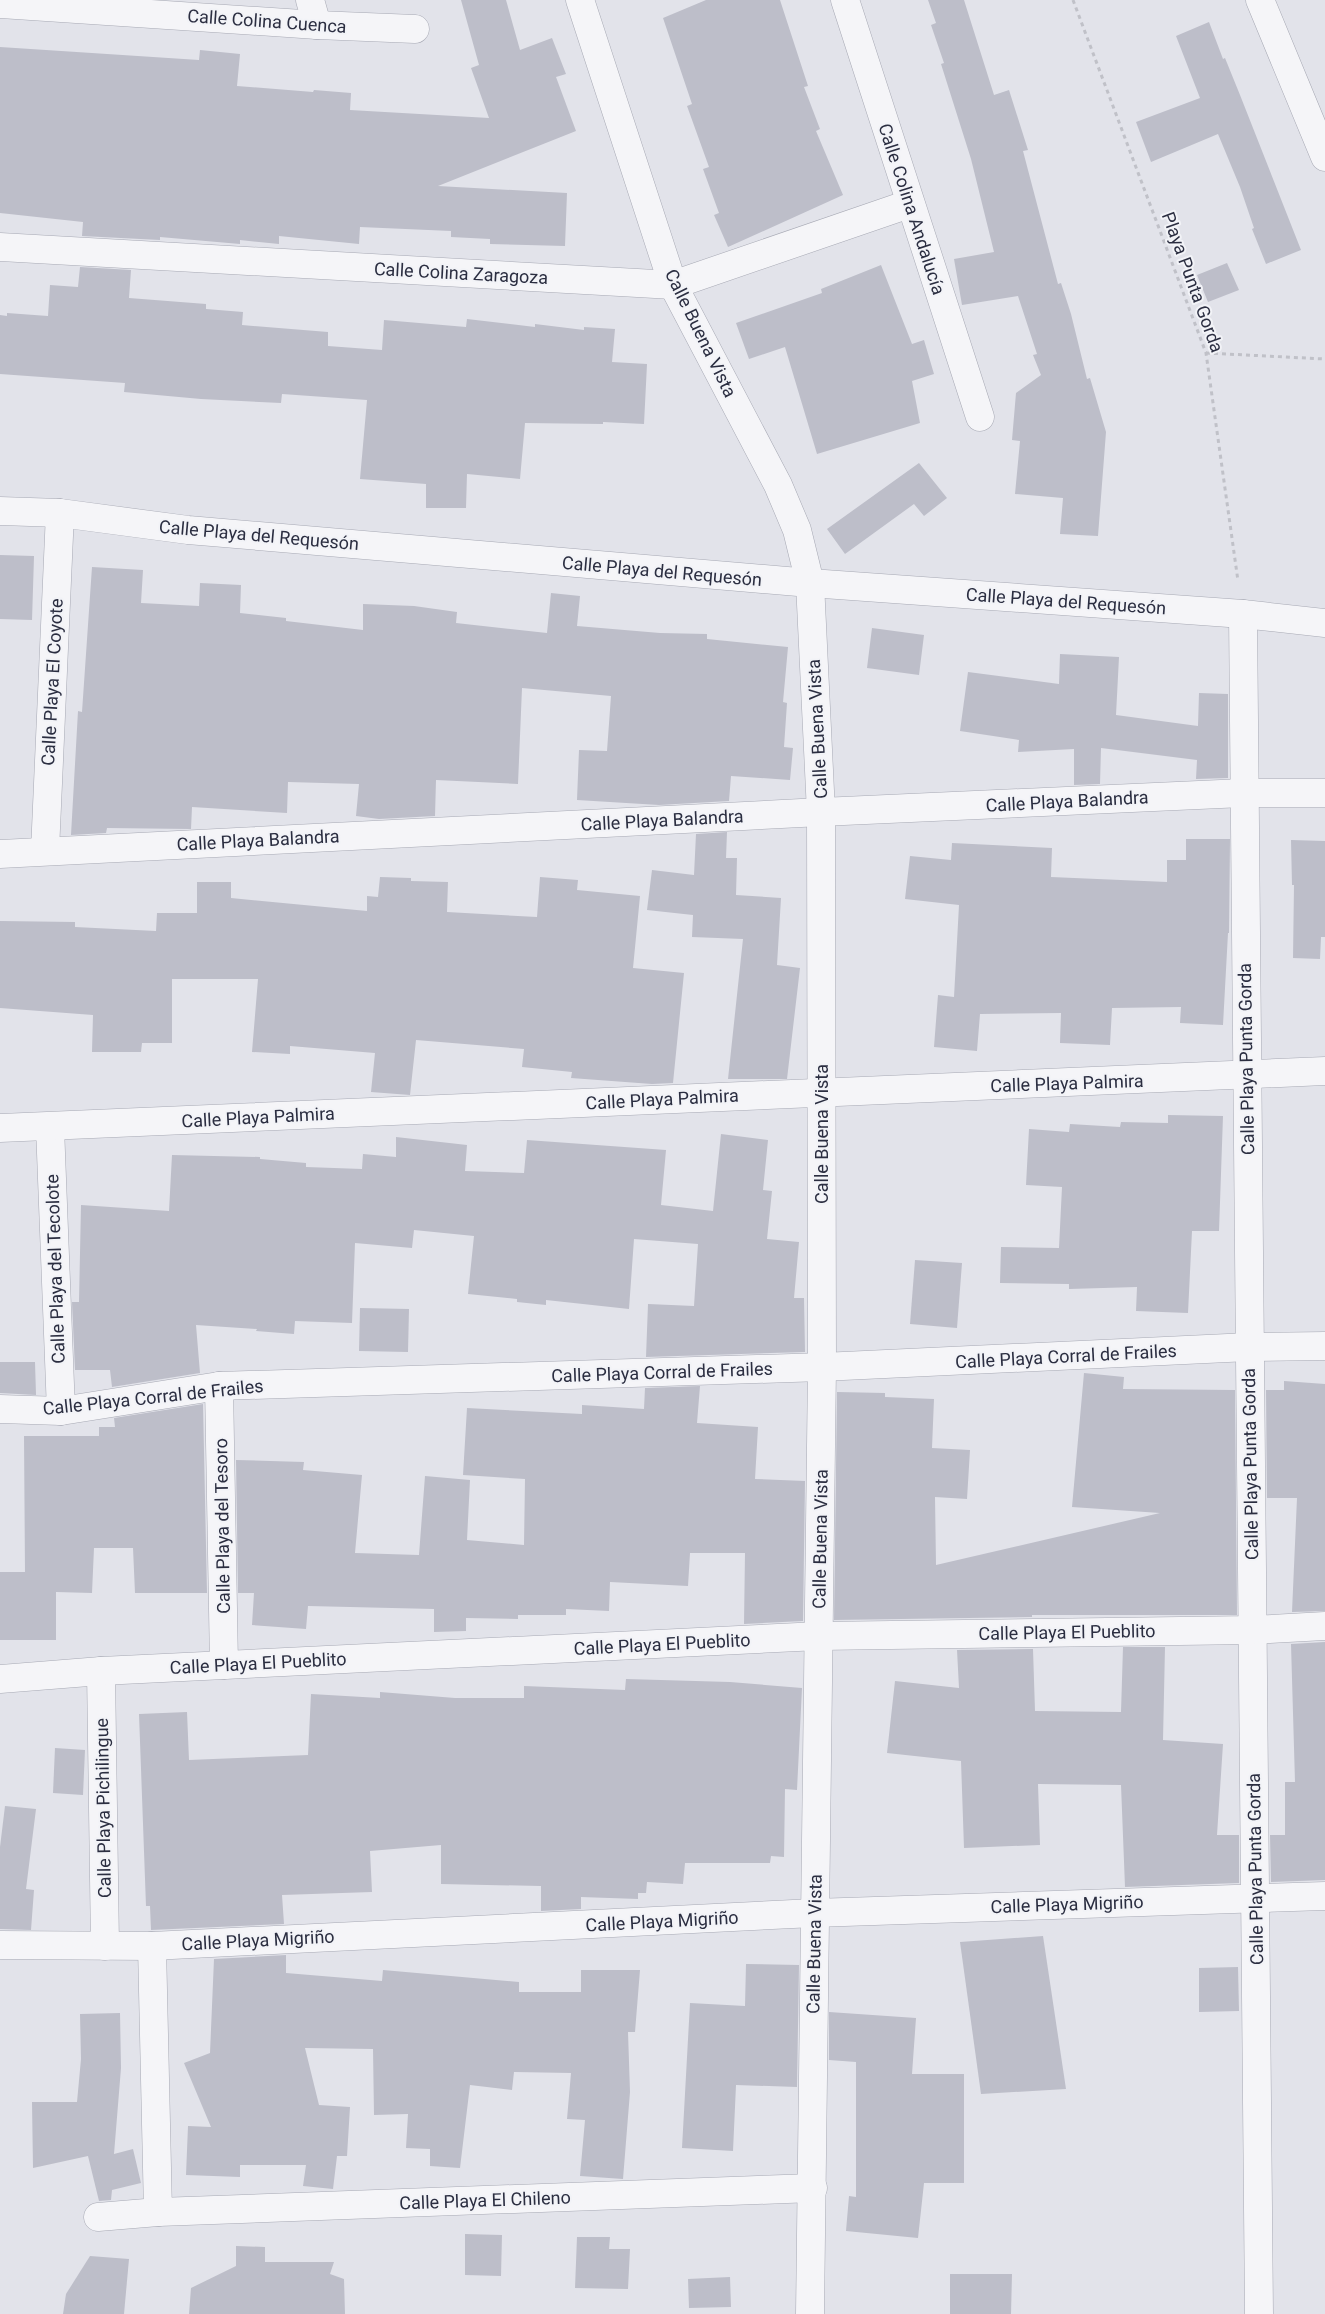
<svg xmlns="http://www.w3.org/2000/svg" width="1325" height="2314" font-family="Roboto,sans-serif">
	<rect width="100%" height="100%" fill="#e2e3ea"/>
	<g fill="#bdbec9">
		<polygon points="461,0 506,0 520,50 552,38 566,74 556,77 576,131 438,186 567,193 565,246 490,244 490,239 451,237 451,231 360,227 359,244 279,236 279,244 240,240 240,244 160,237 160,240 82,236 83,222 0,213 0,47 199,60 200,50 240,54 237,86 313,92 314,90 351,93 350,110 489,118 471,68 479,65"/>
		<polygon points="706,0 780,0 808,86 804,87 820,129 816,131 843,195 728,247 714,215 719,213 703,169 709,167 687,106 692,104 663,18"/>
		<polygon points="928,0 964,0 994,95 1009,90 1028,150 1023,151 1058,284 1061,283 1071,314 1087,379 1090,378 1106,432 1098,536 1060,534 1063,498 1015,494 1020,441 1012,440 1016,393 1041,375 1033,355 1037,354 1018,296 962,305 954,259 994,252 971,159 941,64 944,63 931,25 936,23"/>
		<polygon points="1209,22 1223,59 1225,58 1240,95 1301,250 1266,264 1252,229 1254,228 1240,187 1218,134 1151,162 1136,122 1200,98 1176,36"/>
		<polygon points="1227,263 1239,290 1208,302 1197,275"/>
		<polygon points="881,265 912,344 924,340 934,374 912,381 920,423 817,454 785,347 749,359 736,323 822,293 821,289"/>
		<polygon points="80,267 131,270 129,298 206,304 206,309 243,312 242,325 328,332 328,346 382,350 384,320 466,327 467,319 535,327 535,324 584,330 584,327 615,329 612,362 647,364 644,424 603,422 603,424 525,423 520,479 467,474 466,508 426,508 426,484 360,479 367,400 282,394 281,403 201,399 124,392 125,383 0,374 0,315 7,316 7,313 48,316 50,285 78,287"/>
		<polygon points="919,463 947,498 924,516 914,504 845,554 827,529"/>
		<polygon points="0,555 34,556 32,620 0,619"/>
		<polygon points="92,567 143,570 141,603 199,606 200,583 241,585 240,613 286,618 286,621 363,630 363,604 414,606 457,612 456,623 547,633 551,593 580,596 577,626 660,633 707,634 707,639 788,647 783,702 787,703 784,747 793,748 790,780 731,776 729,801 659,805 577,800 579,750 607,751 611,696 522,688 518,784 436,780 435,816 379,819 356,816 359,784 288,782 287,813 192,807 191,829 107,828 106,833 71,835 78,711 82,712"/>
		<polygon points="872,628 924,635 919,675 867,668"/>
		<polygon points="1060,654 1119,657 1116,715 1198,726 1199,693 1228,694 1228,778 1196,779 1197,760 1101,748 1100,784 1074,785 1074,749 1018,752 1019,740 960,731 968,672 1059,684"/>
		<polygon points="727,832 726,858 737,858 736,895 781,898 777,965 800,968 787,1079 728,1079 743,939 692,937 693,915 647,910 652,870 694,875 696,834"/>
		<polygon points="1186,839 1230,839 1229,933 1228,933 1223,1025 1180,1023 1181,1007 1112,1008 1110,1045 1060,1043 1061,1013 980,1014 977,1051 934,1047 938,995 954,997 959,905 905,899 910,856 951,860 952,843 1052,848 1051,877 1167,882 1167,860 1186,860"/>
		<polygon points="1291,840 1325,841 1325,937 1321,937 1320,959 1293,958 1294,885 1292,885"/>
		<polygon points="380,877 411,878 411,881 448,882 447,912 537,917 540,877 578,880 577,890 640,896 633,968 684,973 673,1083 652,1084 571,1078 572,1072 522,1067 524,1049 416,1040 410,1095 371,1092 375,1053 290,1046 290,1054 252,1052 258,979 172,979 172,1043 142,1043 141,1052 92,1052 93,1015 0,1008 0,921 75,922 75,927 156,931 157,913 197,913 197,882 231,882 231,898 367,911 367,896 378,897"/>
		<polygon points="1168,1115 1223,1116 1219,1231 1192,1231 1188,1313 1136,1311 1137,1287 1069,1289 1069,1284 1000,1283 1001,1247 1059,1248 1062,1187 1026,1185 1029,1129 1069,1132 1070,1124 1120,1127 1121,1122 1168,1123"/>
		<polygon points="721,1134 768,1140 763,1190 772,1191 767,1239 799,1242 794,1298 804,1298 805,1352 646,1357 648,1304 694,1306 698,1244 634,1239 629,1309 546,1300 546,1305 517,1302 517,1299 468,1294 474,1236 414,1230 412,1248 355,1243 352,1323 295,1321 294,1334 256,1331 257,1329 196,1325 200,1373 112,1387 110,1370 75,1370 72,1302 79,1302 81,1205 169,1211 172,1155 260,1157 260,1159 306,1163 306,1167 362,1169 363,1154 396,1157 396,1137 467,1145 465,1171 524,1173 527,1140 666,1150 661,1205 713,1211"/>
		<polygon points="915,1260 962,1263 957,1328 910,1324"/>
		<polygon points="360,1308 409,1309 408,1352 359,1351"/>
		<polygon points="0,1362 35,1362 36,1395 0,1393"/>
		<polygon points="1084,1373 1124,1377 1123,1389 1235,1390 1237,1615 1032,1615 1032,1617 834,1620 837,1392 885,1393 885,1397 934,1399 932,1448 970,1450 967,1499 935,1497 936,1565 1160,1513 1072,1507"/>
		<polygon points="1284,1381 1325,1384 1325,1611 1292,1612 1297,1498 1267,1498 1266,1390 1284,1390"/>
		<polygon points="700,1386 697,1423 758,1427 755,1479 805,1481 803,1621 744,1624 745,1553 690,1553 688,1586 610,1582 609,1611 566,1609 566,1615 518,1615 518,1619 466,1618 466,1631 434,1632 434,1609 308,1606 306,1629 252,1625 254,1593 238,1593 236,1460 304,1462 303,1470 362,1475 355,1553 419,1555 425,1476 470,1480 467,1540 524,1545 525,1479 463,1475 467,1408 582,1414 582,1405 644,1409 645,1388"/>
		<polygon points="203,1404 207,1593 135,1593 133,1548 94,1548 92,1593 56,1592 56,1640 0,1640 0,1572 25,1572 24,1436 99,1436 99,1427 115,1427 114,1418"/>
		<polygon points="1325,1642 1325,1880 1271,1882 1270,1835 1285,1835 1285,1782 1295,1782 1291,1644"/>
		<polygon points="1123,1647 1165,1647 1163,1740 1223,1744 1217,1835 1239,1835 1239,1883 1125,1887 1121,1785 1038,1784 1040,1845 964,1848 961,1761 887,1753 895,1681 959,1688 957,1650 1033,1649 1035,1711 1121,1712"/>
		<polygon points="626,1679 730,1682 802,1688 797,1790 785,1789 784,1857 771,1856 770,1863 685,1863 683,1884 647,1882 646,1893 638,1893 638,1899 581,1897 581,1909 541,1911 541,1886 441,1884 441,1845 370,1851 372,1892 282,1895 284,1924 151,1930 150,1906 146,1906 139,1714 187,1712 189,1760 308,1755 311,1694 380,1698 380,1692 455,1698 524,1698 524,1686 625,1690"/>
		<polygon points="55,1748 85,1750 83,1795 53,1793"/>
		<polygon points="5,1806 36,1809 26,1889 34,1890 31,1930 0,1929 0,1847"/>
		<polygon points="1043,1936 1066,2089 981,2094 960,1942"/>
		<polygon points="286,1955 286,1973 382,1981 383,1970 519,1982 519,1992 581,1992 581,1970 640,1970 635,2032 628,2032 630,2092 623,2179 580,2176 585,2120 567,2119 571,2073 514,2072 512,2090 470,2085 460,2168 430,2166 430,2149 406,2148 408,2114 374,2115 373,2049 305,2048 319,2105 350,2107 347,2156 337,2156 333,2189 303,2186 306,2165 240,2165 240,2177 186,2175 188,2126 211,2127 184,2063 210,2053 214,1959"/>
		<polygon points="746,1964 799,1965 797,2087 736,2085 733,2151 682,2148 690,2003 745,2006"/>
		<polygon points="1238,1967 1239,2011 1199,2012 1199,1968"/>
		<polygon points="829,2012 916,2018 912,2074 964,2074 964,2183 924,2183 918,2238 846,2231 849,2196 856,2197 856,2062 829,2060"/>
		<polygon points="120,2013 121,2068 114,2154 133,2149 141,2183 112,2190 111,2200 99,2201 88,2156 33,2168 32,2102 77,2102 81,2059 80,2014"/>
		<polygon points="465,2234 502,2235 501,2276 465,2275"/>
		<polygon points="577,2237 610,2237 609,2249 630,2249 628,2289 575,2288"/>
		<polygon points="236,2246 265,2247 265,2262 334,2262 330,2274 344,2279 345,2314 189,2314 191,2288 236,2266"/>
		<polygon points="90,2256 129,2259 124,2314 63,2314 66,2294"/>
		<polygon points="950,2274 1012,2274 1011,2314 950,2314"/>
		<polygon points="730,2277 731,2307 689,2308 688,2279"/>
	</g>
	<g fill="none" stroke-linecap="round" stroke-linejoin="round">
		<g stroke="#a7a9b4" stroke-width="29">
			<g id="street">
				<polyline points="310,0 317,25"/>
				<polyline points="580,0 673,285 778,485 797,530 810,583 821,812 822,1367 810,2314"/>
				<polyline points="845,0 980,417"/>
				<polyline points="1260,0 1325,157"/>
				<polyline points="0,4 317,25 415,29"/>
				<polyline points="0,247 673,285 909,204"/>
				<polyline points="0,511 60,513 188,530 810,583 1243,614 1325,623"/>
				<polyline points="1243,614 1259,2314"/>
				<polyline points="45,851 60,513"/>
				<polyline points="0,854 821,812 1243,793 1325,793"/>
				<polyline points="50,1127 61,1411"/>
				<polyline points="0,1128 1325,1071"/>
				<polyline points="219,1386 224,1665"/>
				<polyline points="0,1409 61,1411 219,1386 822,1367 1249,1347 1325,1346"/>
				<polyline points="101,1671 105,1946"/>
				<polyline points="0,1679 101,1671 819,1636 1252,1630 1325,1626"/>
				<polyline points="0,1945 152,1946 814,1913 1325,1896"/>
				<polyline points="152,1946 158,2212"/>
				<polyline points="98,2217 158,2212 813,2188"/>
			</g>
		</g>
		<g stroke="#c0c1c8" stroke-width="3" stroke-dasharray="4 4" stroke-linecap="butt">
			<polyline points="1073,0 1206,353 1238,581"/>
			<polyline points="1206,353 1325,359"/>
		</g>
		<use href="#street" stroke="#f5f5f8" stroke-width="28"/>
	</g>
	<g text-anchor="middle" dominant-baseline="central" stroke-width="4" stroke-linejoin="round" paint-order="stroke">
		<g font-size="18" fill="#2b2e41" stroke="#f2f3f7">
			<text transform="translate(267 21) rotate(4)">Calle Colina Cuenca</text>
			<text transform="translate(912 209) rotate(72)">Calle Colina Andalucía</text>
			<text transform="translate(461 273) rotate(3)">Calle Colina Zaragoza</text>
			<text transform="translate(1193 282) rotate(70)">Playa Punta Gorda</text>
			<text transform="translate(701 333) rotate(64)">Calle Buena Vista</text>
			<text transform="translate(259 535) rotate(5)">Calle Playa del Requesón</text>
			<text transform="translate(662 571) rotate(5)">Calle Playa del Requesón</text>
			<text transform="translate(1066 601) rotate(4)">Calle Playa del Requesón</text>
			<text transform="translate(52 682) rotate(-87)">Calle Playa El Coyote</text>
			<text transform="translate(817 729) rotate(-93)">Calle Buena Vista</text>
			<text transform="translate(1067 801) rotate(-3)">Calle Playa Balandra</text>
			<text transform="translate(662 820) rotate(-3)">Calle Playa Balandra</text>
			<text transform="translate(258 840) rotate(-3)">Calle Playa Balandra</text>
			<text transform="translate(1246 1059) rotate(-91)">Calle Playa Punta Gorda</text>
			<text transform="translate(1067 1083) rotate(-2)">Calle Playa Palmira</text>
			<text transform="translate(662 1099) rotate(-3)">Calle Playa Palmira</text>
			<text transform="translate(258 1117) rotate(-3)">Calle Playa Palmira</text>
			<text transform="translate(821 1134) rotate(-90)">Calle Buena Vista</text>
			<text transform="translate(55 1269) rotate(-92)">Calle Playa del Tecolote</text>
			<text transform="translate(1066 1356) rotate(-3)">Calle Playa Corral de Frailes</text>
			<text transform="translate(662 1372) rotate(-2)">Calle Playa Corral de Frailes</text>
			<text transform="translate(153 1397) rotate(-6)">Calle Playa Corral de Frailes</text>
			<text transform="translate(1250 1464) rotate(-91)">Calle Playa Punta Gorda</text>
			<text transform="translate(222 1526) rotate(-91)">Calle Playa del Tesoro</text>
			<text transform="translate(820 1539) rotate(-89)">Calle Buena Vista</text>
			<text transform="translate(1067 1632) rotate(-1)">Calle Playa El Pueblito</text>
			<text transform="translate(662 1644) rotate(-3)">Calle Playa El Pueblito</text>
			<text transform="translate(258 1663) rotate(-3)">Calle Playa El Pueblito</text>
			<text transform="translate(103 1808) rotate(-91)">Calle Playa Pichilingue</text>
			<text transform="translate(1255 1869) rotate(-91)">Calle Playa Punta Gorda</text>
			<text transform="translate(1067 1904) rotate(-2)">Calle Playa Migriño</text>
			<text transform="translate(662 1921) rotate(-3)">Calle Playa Migriño</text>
			<text transform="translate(258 1940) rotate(-3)">Calle Playa Migriño</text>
			<text transform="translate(814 1944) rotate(-89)">Calle Buena Vista</text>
			<text transform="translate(485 2200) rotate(-2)">Calle Playa El Chileno</text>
		</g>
	</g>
</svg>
